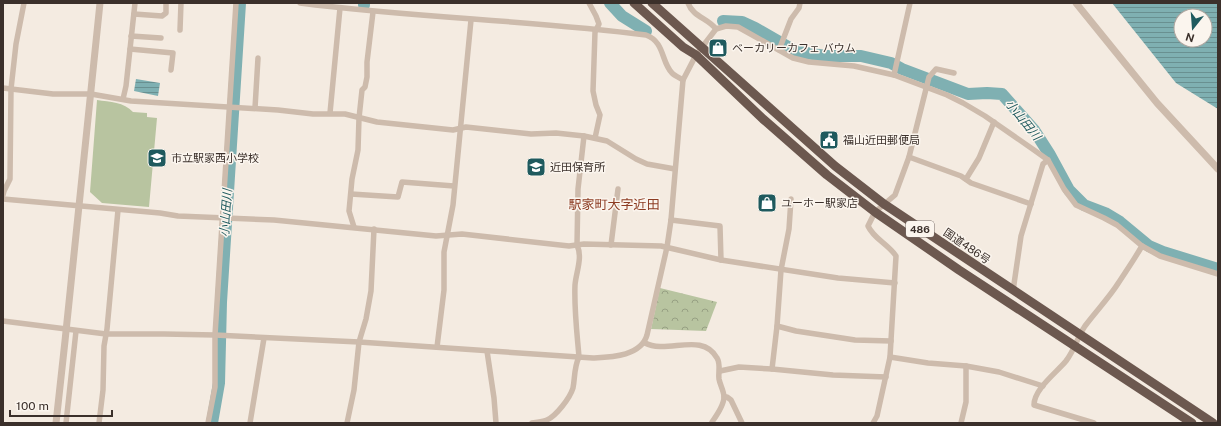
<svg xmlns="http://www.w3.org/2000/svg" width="1221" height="426" font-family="'Public Sans','Noto Sans JP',sans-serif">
	<defs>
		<pattern id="park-crowns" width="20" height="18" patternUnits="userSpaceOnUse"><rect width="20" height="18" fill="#b8c4a0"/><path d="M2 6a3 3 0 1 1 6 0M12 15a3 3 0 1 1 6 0" fill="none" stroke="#97a083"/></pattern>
		<pattern id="water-rules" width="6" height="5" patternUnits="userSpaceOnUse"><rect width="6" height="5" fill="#7fb0b2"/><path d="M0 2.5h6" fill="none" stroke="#699091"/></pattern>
	</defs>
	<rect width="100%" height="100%" fill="#f4ebe1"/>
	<polygon fill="url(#park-crowns)" points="660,288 717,302 706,331 651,329"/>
	<path fill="#b8c4a0" d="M97,100C110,102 124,102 133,112L147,113V117L157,118L149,207L102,203L90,192Z"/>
	<g fill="url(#water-rules)" fill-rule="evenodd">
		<path d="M1112,3H1218V109L1176,83ZM1181,16H1205V40H1181Z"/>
		<polygon points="136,79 160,83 158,96 134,91"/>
	</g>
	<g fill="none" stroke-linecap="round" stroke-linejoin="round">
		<g stroke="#7fb0b2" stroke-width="12">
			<polyline points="610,3 622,16 646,31"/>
			<polyline points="364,5 364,3"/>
			<polyline points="723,21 742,22 755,28 795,51 825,56 861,56 891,63 902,69 968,94 987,93 1002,94 1034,130 1050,155 1069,190 1084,205 1105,213 1120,222 1149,246 1163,252 1218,269"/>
			<polyline points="212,423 219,383 221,302 240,3"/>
		</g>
		<g stroke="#cdbbac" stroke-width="5.5">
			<path d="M300,3C415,18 531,20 646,35C665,42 661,62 672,73C675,76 680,78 683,80"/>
			<polyline points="589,3 596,16 599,24 595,32 593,91 596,105 600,115 595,138"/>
			<path d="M688,3C693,17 708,18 716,29"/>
			<polyline points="134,14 162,16 166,13 166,3"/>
			<polyline points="180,30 181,3"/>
			<polyline points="131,36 161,38"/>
			<polyline points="130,49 173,53 171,70"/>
			<polyline points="779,50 791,19 799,8 800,3"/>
			<polyline points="894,75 910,3"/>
			<polyline points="3,88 53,94 91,94 131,101 278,110 313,114 345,114 377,122 453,130 466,127 531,134 556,133 584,136 607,141 636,159 647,164 675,169"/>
			<polyline points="123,99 126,86 135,3"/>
			<polyline points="255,108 258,58"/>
			<polyline points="330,113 340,8"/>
			<polyline points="909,157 961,176 971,183 1031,204"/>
			<polyline points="966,179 979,158 994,122"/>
			<polyline points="351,194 398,197 402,182 454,186"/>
			<polyline points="3,195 4,191 10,179 11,89 16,44 24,3"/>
			<polyline points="3,199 160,213 178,216 274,220 436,236 462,234 569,246 584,244 661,246 721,260 838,278 895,283"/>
			<polyline points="671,220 720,226 721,260"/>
			<polyline points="354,227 349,211 352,179 358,150 359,118 362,90 365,87 367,77 367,62 373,12"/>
			<polyline points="611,245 618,189"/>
			<polyline points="1013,291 1021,236 1043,164 1048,160"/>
			<path d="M3,321L106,334H164L215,335L359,342L593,358C612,357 641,356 647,335L667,247L671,220L683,80L696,55L716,29L726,26L738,27L793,58L809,62L854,66L894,75L947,95L963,103L985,116L1034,150L1048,160L1064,189L1076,205L1104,218L1117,225L1142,246L1160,256L1218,274"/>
			<polyline points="777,326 796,331 855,340 891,341"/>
			<path d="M645,343C667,355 702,331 717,358C721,364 718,372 719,379C720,385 724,391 724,397C724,405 717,415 712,422"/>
			<polyline points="437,347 444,290 444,252 453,205 471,20"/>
			<polyline points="487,351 494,398 496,423"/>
			<polyline points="890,357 928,363 966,366 999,372 1043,386"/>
			<polyline points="772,369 777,326 781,270 789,229 791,199"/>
			<polyline points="720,371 739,367 772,369 833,375 886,377"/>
			<polyline points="724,397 727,397 731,400 742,423"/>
			<polyline points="66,423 76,331"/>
			<polyline points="99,423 103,390 104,346 107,329 118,210"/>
			<polyline points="208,423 215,387 215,335 236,3"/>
			<polyline points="250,423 264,338"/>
			<polyline points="347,423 354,390 359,342 366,319 371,291 374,229"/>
			<path d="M532,423C536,422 543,422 547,420C556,416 570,398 573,388C575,378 574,367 579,357C577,333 574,309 575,285C576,272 583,258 577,245L578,189L584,136"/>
			<path d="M873,423L877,416L890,357L896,256C888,244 874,239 868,226L875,212L895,195L909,157L929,77L936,69L954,73"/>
			<polyline points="961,423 966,402 966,366"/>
			<path d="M1094,423L1034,405C1034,389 1056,373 1066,361C1075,349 1077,338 1085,326C1096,311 1109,298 1119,282C1127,270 1135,258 1142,246"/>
		</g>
		<g stroke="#cdbbac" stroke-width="7">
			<polyline points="1076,3 1157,103 1218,169"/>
			<polyline points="56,423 65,341 100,3"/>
		</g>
		<g stroke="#6c584f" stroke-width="9">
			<polyline points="634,3 683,47 696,55 763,119 827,175 875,212 959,270 1192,423"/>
			<polyline points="652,3 835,166 884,204 1213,423"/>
		</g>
	</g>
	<defs>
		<g id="shop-square" transform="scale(1)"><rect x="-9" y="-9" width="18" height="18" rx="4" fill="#1f5a5e" stroke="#fbf5ee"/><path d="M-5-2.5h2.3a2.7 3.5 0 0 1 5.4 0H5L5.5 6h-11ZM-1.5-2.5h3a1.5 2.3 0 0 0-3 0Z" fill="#fff"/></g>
		<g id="civic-square" transform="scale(1)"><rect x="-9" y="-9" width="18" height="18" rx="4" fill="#1f5a5e" stroke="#fbf5ee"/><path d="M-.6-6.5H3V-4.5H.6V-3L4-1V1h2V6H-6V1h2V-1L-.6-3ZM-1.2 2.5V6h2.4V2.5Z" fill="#fff"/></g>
		<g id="school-square" transform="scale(1)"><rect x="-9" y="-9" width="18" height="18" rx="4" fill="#1f5a5e" stroke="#fbf5ee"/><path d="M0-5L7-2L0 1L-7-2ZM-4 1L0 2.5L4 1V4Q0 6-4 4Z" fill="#fff"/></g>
	</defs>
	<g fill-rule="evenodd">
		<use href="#shop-square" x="718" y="48"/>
		<use href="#civic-square" x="829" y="140"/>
		<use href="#school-square" x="157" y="158"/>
		<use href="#school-square" x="536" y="167"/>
		<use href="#shop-square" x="767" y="203"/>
	</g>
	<g text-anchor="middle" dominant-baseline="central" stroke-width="3" stroke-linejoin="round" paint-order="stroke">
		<rect fill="#fbf5ee" stroke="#756b66" stroke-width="1" x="906" y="221" width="28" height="16" rx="3"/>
		<g font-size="10" font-weight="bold" fill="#3b302b">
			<text x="920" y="229">486</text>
		</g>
		<g font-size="11" fill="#3b302b" stroke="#fbf5ee" text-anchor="start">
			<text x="732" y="48">ベーカリーカフェ バウム</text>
			<text x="843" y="140">福山近田郵便局</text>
			<text x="171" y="158">市立駅家西小学校</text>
			<text x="550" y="167">近田保育所</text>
			<text x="781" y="203">ユーホー駅家店</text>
		</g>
		<g font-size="11" fill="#3b302b" stroke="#fbf5ee">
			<text transform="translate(967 246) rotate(34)">国道486号</text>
		</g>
		<g font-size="12" font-style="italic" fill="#1f5a5e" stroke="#fbf5ee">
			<text transform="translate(1023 120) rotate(51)">小山田川</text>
			<text transform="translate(226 213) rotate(-86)">小山田川</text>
		</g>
		<g font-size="13" fill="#8c3b22" stroke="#fbf5ee">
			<text x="614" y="204">駅家町大字近田</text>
		</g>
	</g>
	<rect width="1221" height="426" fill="none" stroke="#3b302b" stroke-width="8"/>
	<g transform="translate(1193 28) rotate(197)"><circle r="19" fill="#fbf5ee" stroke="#aea6a0"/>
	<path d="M0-3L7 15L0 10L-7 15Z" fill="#1f5a5e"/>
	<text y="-6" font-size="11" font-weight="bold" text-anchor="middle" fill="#3b302b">N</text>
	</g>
	<path d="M10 410v6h102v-6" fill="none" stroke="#3b302b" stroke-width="2"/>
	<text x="16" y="410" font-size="12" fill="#3b302b" stroke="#fbf5ee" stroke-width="3" paint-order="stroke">100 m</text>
</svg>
